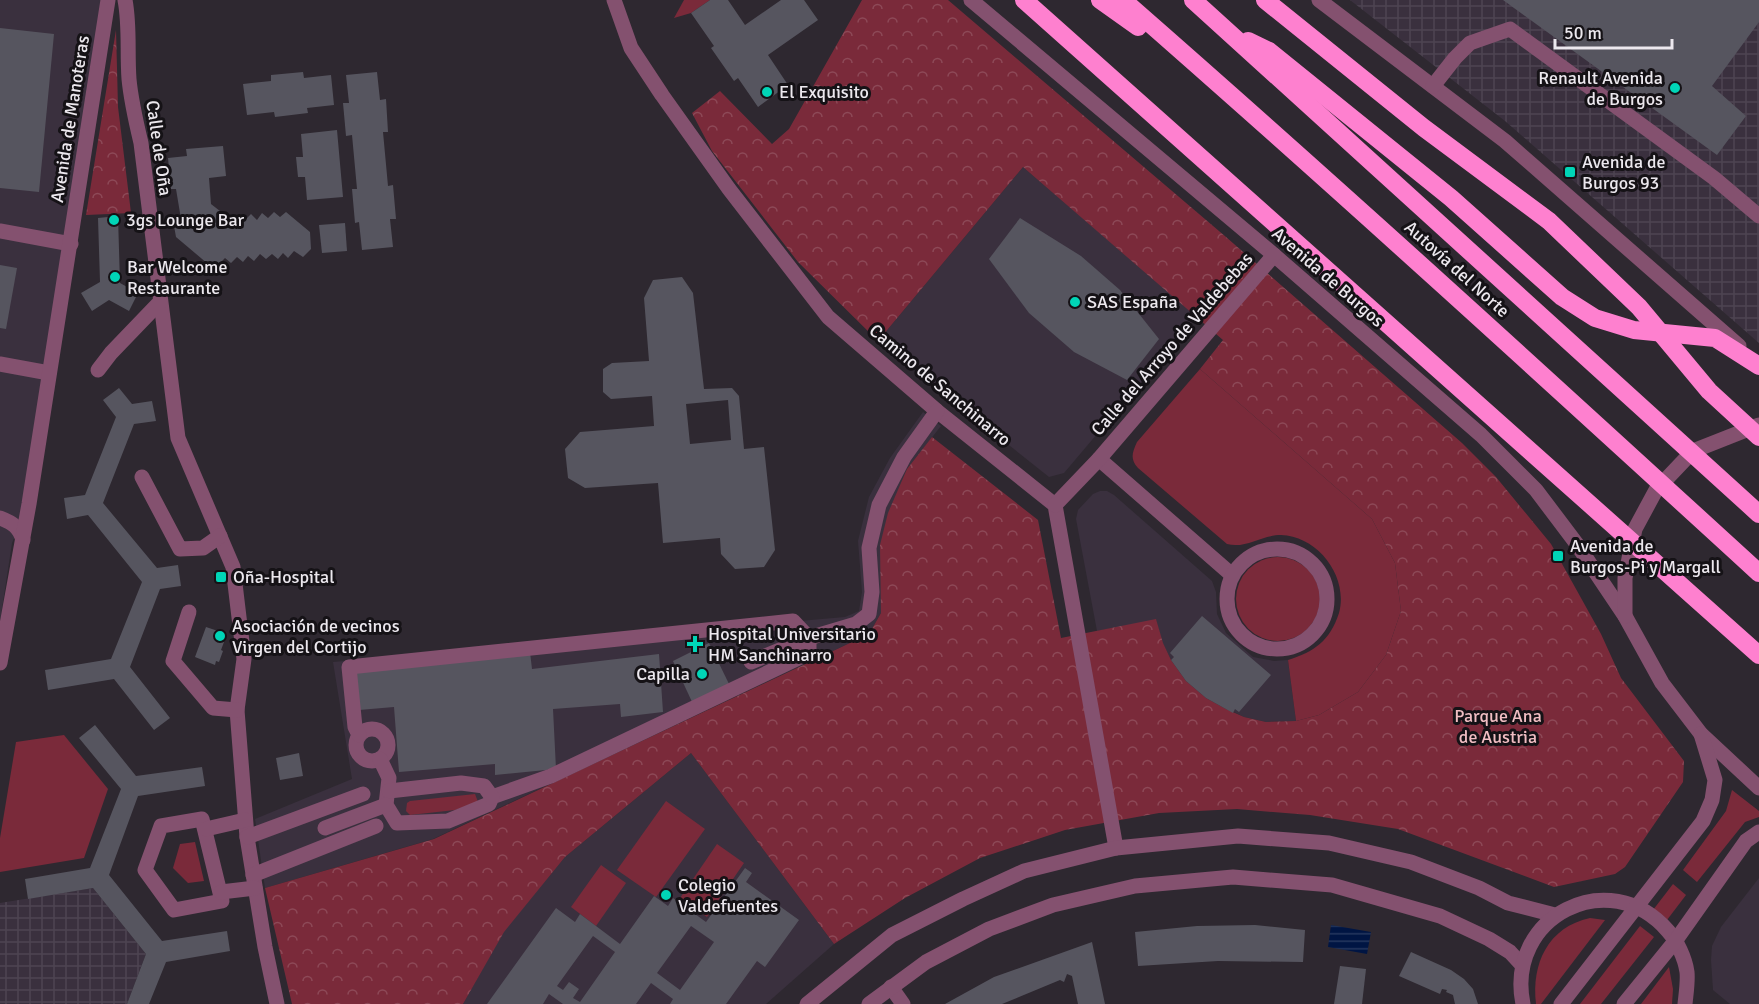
<svg xmlns="http://www.w3.org/2000/svg" width="1759" height="1004" font-family="Signika,sans-serif">
	<defs>
		<pattern id="industrial-grid" width="8" height="8" patternUnits="userSpaceOnUse" patternTransform="scale(1.5)"><rect width="8" height="8" fill="#3a303e"/><path d="M0 4h8M4 0v8" fill="none" stroke="#4d4451"/></pattern>
		<pattern id="park-crowns" width="20" height="18" patternUnits="userSpaceOnUse" patternTransform="scale(1.5)"><rect width="20" height="18" fill="#7a2a3a"/><path d="M2 6a3 3 0 1 1 6 0M12 15a3 3 0 1 1 6 0" fill="none" stroke="#8d4957"/></pattern>
		<pattern id="water-rules" width="6" height="5" patternUnits="userSpaceOnUse" patternTransform="scale(1.5)"><rect width="6" height="5" fill="#001543"/><path d="M0 2.5h6" fill="none" stroke="#25375e"/></pattern>
	</defs>
	<rect width="100%" height="100%" fill="#2e2830"/>
	<g fill="#3a303e">
		<polygon points="0,0 101,0 29,504 12,543 0,622"/>
		<polygon points="1023,167 1197,316 1064,473 1049,477 878,341"/>
		<polygon points="923,412 941,426 907,469 882,595 881,613 869,634 433,839 265,888 255,819 352,779 333,662 845,617 859,611 862,592 858,541 869,497 890,458"/>
		<polygon points="1100,491 1107,491 1114,495 1212,581 1216,592 1217,614 1226,633 1253,657 1274,661 1288,660 1296,721 1266,722 1244,717 1206,698 1186,681 1171,660 1162,642 1156,620 1097,631 1076,519 1078,510 1093,494"/>
		<polygon points="691,753 834,944 766,1004 463,1004 503,932 565,857"/>
		<polygon points="1759,878 1759,1004 1730,1004 1713,990 1711,960 1712,946 1721,927"/>
	</g>
	<g fill="url(#industrial-grid)">
		<polygon points="1350,0 1759,0 1759,343 1505,121"/>
		<polygon points="93,888 146,954 127,1004 0,1004 0,903"/>
	</g>
	<g fill="#7a2a3a">
		<polygon points="684,0 710,0 691,13 674,18"/>
		<path d="M1200,369L1372,519L1395,563L1401,611L1386,655L1358,692L1319,715L1296,721L1288,660C1314,652 1330,641 1339,613C1349,577 1318,536 1281,535C1261,535 1246,549 1227,544L1138,468C1130,459 1132,453 1137,442Z"/>
		<circle cx="1278" cy="599" r="42"/>
		<polygon points="64,735 108,789 84,858 0,872 0,838 16,742"/>
		<polygon points="1732,790 1759,811 1759,817 1745,822 1697,882 1683,870 1726,811"/>
		<polygon points="475,794 478,802 455,810 410,815 406,811 407,803 410,801"/>
		<polygon points="666,801 705,829 656,897 617,870"/>
		<polygon points="195,842 204,881 188,883 173,868 180,844"/>
		<polygon points="717,844 744,863 707,917 680,898"/>
		<polygon points="601,865 626,883 596,926 571,907"/>
		<polygon points="1673,884 1686,895 1667,920 1653,910"/>
		<path d="M1590,918L1605,920L1541,1004H1536C1531,964 1548,927 1590,918Z"/>
		<polygon points="1640,926 1654,937 1601,1004 1580,1004"/>
		<polygon points="1669,967 1673,989 1672,1004 1641,1004"/>
	</g>
	<g fill="url(#park-crowns)">
		<polygon points="862,0 948,0 1226,237 1462,443 1496,477 1551,544 1601,634 1621,678 1684,761 1683,782 1625,867 1615,874 1554,887 1398,829 1310,815 1237,809 1159,813 1065,830 980,858 905,898 834,944 691,753 565,857 504,932 463,1004 292,1004 265,888 434,839 869,634 881,613 880,545 888,513 907,469 932,437 1038,520 1061,638 1156,619 1163,643 1171,660 1186,681 1206,698 1226,709 1244,717 1266,722 1296,721 1319,715 1358,692 1386,655 1401,611 1395,563 1372,519 1200,369 1223,340 1023,167 878,341 798,262 712,151 692,113 720,91 772,144 789,129"/>
		<polygon points="116,30 118,107 131,213 86,215"/>
	</g>
	<polygon fill="url(#water-rules)" points="1331,925 1371,932 1367,954 1328,947"/>
	<g fill="#56555f" fill-rule="evenodd">
		<polygon points="710,0 728,0 745,25 781,0 804,0 818,20 768,55 788,85 758,107 738,78 734,81 711,48 714,46 691,13"/>
		<polygon points="1503,0 1759,0 1759,22 1712,86 1746,116 1717,155"/>
		<polygon points="0,28 54,34 39,192 0,188"/>
		<polygon points="303,72 304,78 331,75 334,105 307,108 308,113 275,117 274,112 247,115 243,84 271,81 271,75"/>
		<polygon points="377,72 380,100 386,99 388,132 383,132 388,186 393,185 396,219 390,219 393,247 362,250 359,222 355,223 352,189 357,189 352,135 346,136 343,103 349,103 346,75"/>
		<polygon points="337,130 343,197 307,200 305,177 298,177 296,157 303,157 301,134"/>
		<polygon points="223,146 226,176 209,178 211,204 234,222 239,215 245,220 251,214 257,220 262,213 268,218 274,212 280,217 286,212 310,232 311,249 303,257 294,251 288,258 283,253 278,259 272,254 266,259 260,254 254,261 248,256 243,262 237,257 231,263 225,258 219,264 208,264 176,237 174,226 181,219 176,189 171,189 168,158 187,156 186,149"/>
		<polygon points="118,216 120,283 138,293 129,311 109,300 92,311 81,293 100,282 98,218"/>
		<polygon points="1020,218 1081,256 1120,290 1159,339 1127,380 1074,352 1029,313 989,259"/>
		<polygon points="345,223 347,251 322,253 319,225"/>
		<polygon points="0,265 17,268 6,329 0,328"/>
		<path d="M682,277L693,293L704,389L732,388L739,396L744,449L764,447L775,550L764,567L735,569L721,554L720,538L663,543L658,483L585,488L568,478L565,449L580,432L654,426L652,396L611,399L603,392V369L612,363L649,361L644,298L653,280ZM728,400L731,440L690,444L686,404Z"/>
		<polygon points="119,388 132,404 152,401 156,421 134,424 103,503 157,568 178,565 181,586 160,589 130,667 170,718 154,730 114,679 48,690 45,670 111,659 142,582 88,515 67,519 64,498 85,495 116,417 103,400"/>
		<polygon points="1202,616 1271,675 1239,712 1235,709 1233,713 1206,698 1186,681 1171,660 1174,657 1170,653"/>
		<polygon points="206,627 224,633 221,641 224,642 221,650 223,651 219,662 216,661 215,665 195,657"/>
		<polygon points="709,643 730,686 693,704 673,661"/>
		<polygon points="530,652 532,669 659,654 663,712 621,717 620,704 553,709 556,769 495,775 495,764 399,772 394,707 359,710 355,670"/>
		<polygon points="95,725 136,776 202,767 205,786 138,796 109,875 162,941 227,931 230,951 166,962 149,1004 127,1004 146,954 93,888 28,899 25,879 90,868 121,789 79,738"/>
		<polygon points="299,753 303,776 280,780 276,758"/>
		<path d="M745,868L752,873L746,882L799,920L765,967L757,961L726,1004H670L673,999L651,983L636,1004H563L549,994L543,1004H487L556,908L575,922L580,914L620,944L654,896L668,906L673,898L706,922ZM691,926L714,942L680,990L657,973ZM593,936L615,952L580,1002L573,998L579,989L569,982L563,990L557,986Z"/>
		<polygon points="1255,925 1305,930 1303,962 1218,961 1138,966 1135,932 1197,926"/>
		<polygon points="1092,942 1105,1004 1078,1004 1072,976 1067,974 1064,982 1060,980 1002,1004 945,1004 994,977"/>
		<polygon points="1411,952 1451,970 1464,979 1473,989 1478,1004 1455,1004 1453,995 1446,992 1447,990 1442,989 1440,994 1399,976"/>
		<polygon points="1340,966 1366,969 1362,1004 1334,1004"/>
	</g>
	<g fill="none" stroke-linecap="round" stroke-linejoin="round">
		<g stroke="#84516f" stroke-width="15">
			<path d="M125,0C130,26 127,52 129,79C131,101 136,122 141,143L178,438L233,567L244,659L237,710L247,837L265,947L277,1004"/>
			<polyline points="614,0 631,48 662,95 729,189 828,317 937,411 1055,505 1116,848"/>
			<polyline points="971,0 1274,255 1481,435 1536,490 1576,543 1625,616 1662,683 1701,734 1759,788"/>
			<polyline points="1319,0 1505,141 1739,346"/>
			<polyline points="1433,86 1455,58 1470,43 1510,29 1714,178 1759,216"/>
			<polyline points="0,231 71,244"/>
			<polyline points="0,364 49,373"/>
			<polyline points="98,370 111,353 160,302"/>
			<polyline points="1099,459 1232,575"/>
			<polyline points="142,477 180,549 203,548 220,536"/>
			<polyline points="1055,505 1099,459 1274,255"/>
			<path d="M0,518C13,523 19,527 23,540"/>
			<circle cx="1277" cy="599" r="50"/>
			<polyline points="189,612 173,661 213,708 237,710"/>
			<polyline points="1625,616 1625,578 1635,529 1656,490 1693,451 1759,425"/>
			<polyline points="751,662 809,638 856,624 869,614 872,592 869,548 879,505 904,457 937,411"/>
			<polyline points="0,663 29,504 108,0"/>
			<circle cx="372" cy="745" r="16"/>
			<polyline points="359,735 355,727 349,667 793,621 809,638 809,653 551,776 492,797 489,804 448,821 397,823 386,805 389,778 380,759"/>
			<polyline points="389,791 461,783 484,786 492,797"/>
			<polygon points="202,819 222,901 174,910 145,870 161,826"/>
			<polyline points="325,828 386,805"/>
			<polyline points="206,829 245,820"/>
			<polyline points="247,837 363,794"/>
			<polyline points="253,875 376,826"/>
			<polyline points="221,892 255,888"/>
			<polyline points="891,987 903,1004"/>
			<polyline points="807,1004 892,935 963,899 1024,871 1116,848 1238,836 1329,843 1411,862 1479,888 1508,903 1555,915"/>
			<polyline points="869,1004 926,962 989,929 1053,905 1135,886 1233,877 1332,885 1440,916 1489,939 1510,952 1522,965"/>
			<path d="M1523,1004C1505,917 1609,863 1668,931C1677,941 1685,958 1687,972C1688,982 1686,994 1685,1004"/>
			<polyline points="1561,1004 1703,821 1712,800 1715,780 1701,734"/>
			<polyline points="1624,1004 1676,940 1746,841 1759,832"/>
		</g>
		<g stroke="#fe80cf" stroke-width="18">
			<polyline points="1024,0 1759,655"/>
			<polyline points="1100,0 1138,27"/>
			<path d="M1123,0C1338,188 1548,380 1759,573"/>
			<polyline points="1193,0 1759,514"/>
			<polyline points="1265,0 1424,128 1549,221 1639,307 1709,391 1759,437"/>
			<polyline points="1248,41 1269,51 1451,198 1562,297 1595,318 1634,330 1715,338 1759,366"/>
		</g>
	</g>
	<g fill="#00d5b7" stroke="#151216" stroke-width="2">
		<circle cx="1675" cy="88" r="6"/>
		<circle cx="767" cy="92" r="6"/>
		<rect x="1564" y="166" width="12" height="12" rx="3"/>
		<circle cx="114" cy="220" r="6"/>
		<circle cx="115" cy="277" r="6"/>
		<circle cx="1075" cy="302" r="6"/>
		<rect x="1552" y="550" width="12" height="12" rx="3"/>
		<rect x="215" y="571" width="12" height="12" rx="3"/>
		<circle cx="220" cy="636" r="6"/>
		<path d="M692 635h6v6h6v6h-6v6h-6v-6h-6v-6h6z"/>
		<circle cx="702" cy="674" r="6"/>
		<circle cx="666" cy="895" r="6"/>
	</g>
	<g text-anchor="middle" dominant-baseline="central" stroke-width="6" stroke-linejoin="round" paint-order="stroke">
		<g font-size="18" fill="#ece8ee" stroke="#151216" text-anchor="start">
			<text x="1663" y="78" text-anchor="end">Renault Avenida<tspan x="1663" dy="21">de Burgos</tspan></text>
			<text x="779" y="92">El Exquisito</text>
			<text x="1582" y="162">Avenida de<tspan x="1582" dy="21">Burgos 93</tspan></text>
			<text x="126" y="220">3gs Lounge Bar</text>
			<text x="127" y="267">Bar Welcome<tspan x="127" dy="21">Restaurante</tspan></text>
			<text x="1087" y="302">SAS España</text>
			<text x="1570" y="546">Avenida de<tspan x="1570" dy="21">Burgos-Pi y Margall</tspan></text>
			<text x="233" y="577">Oña-Hospital</text>
			<text x="232" y="626">Asociación de vecinos<tspan x="232" dy="21">Virgen del Cortijo</tspan></text>
			<text x="708" y="634">Hospital Universitario<tspan x="708" dy="21">HM Sanchinarro</tspan></text>
			<text x="690" y="674" text-anchor="end">Capilla</text>
			<text x="678" y="885">Colegio<tspan x="678" dy="21">Valdefuentes</tspan></text>
		</g>
		<g font-size="18" fill="#ece8ee" stroke="#151216">
			<text transform="translate(70 119) rotate(-81)">Avenida de Manoteras</text>
			<text transform="translate(159 148) rotate(82)">Calle de Oña</text>
			<text transform="translate(1457 269) rotate(42)">Autovía del Norte</text>
			<text transform="translate(1328 277) rotate(41)">Avenida de Burgos</text>
			<text transform="translate(1172 344) rotate(-49)">Calle del Arroyo de Valdebebas</text>
			<text transform="translate(940 385) rotate(40)">Camino de Sanchinarro</text>
		</g>
		<g font-size="18" fill="#f1bec3" stroke="#151216">
			<text x="1498" y="716">Parque Ana<tspan x="1498" dy="21">de Austria</tspan></text>
		</g>
	</g>
	<path d="M1555 39v9h117v-9" fill="none" stroke="#ece8ee" stroke-width="3"/>
	<text x="1564" y="39" font-size="18" fill="#ece8ee" stroke="#151216" stroke-width="4.5" paint-order="stroke">50 m</text>
</svg>
